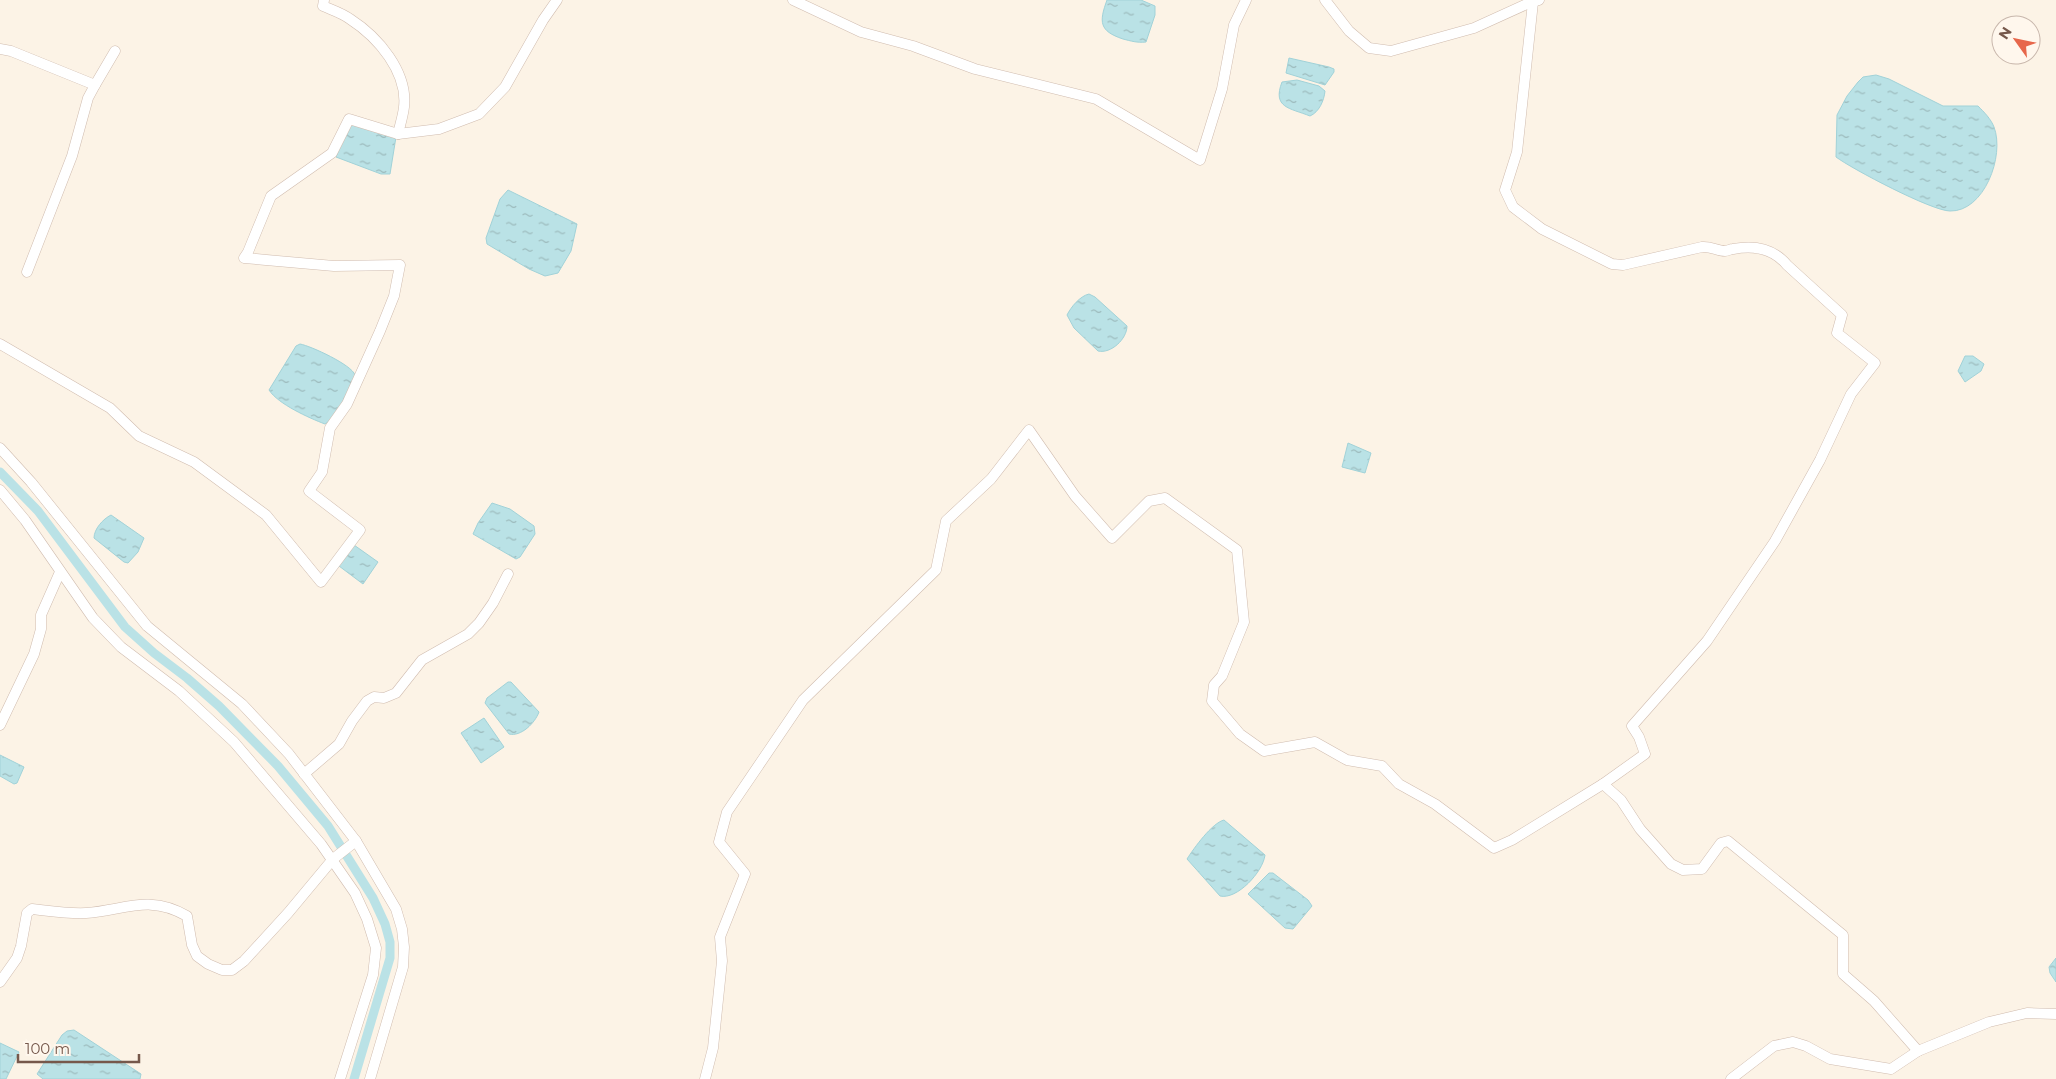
<svg xmlns="http://www.w3.org/2000/svg" width="2056" height="1079" font-family="Montserrat,sans-serif">
	<defs>
		<pattern id="water-ripples" width="26" height="14" patternUnits="userSpaceOnUse" patternTransform="scale(1.25)"><rect width="26" height="14" fill="#bae2e6"/><path d="M2 4q2-2 4 0t4 0M15 11q2-2 4 0t4 0" fill="none" stroke="#9cbabc"/></pattern>
	</defs>
	<rect width="100%" height="100%" fill="#fcf3e6"/>
	<g fill="url(#water-ripples)" stroke="#a1d2d8">
		<path d="M1107,0H1141L1155,6V15L1146,42C1137,43 1131,41 1123,39C1099,31 1099,22 1107,0Z"/>
		<polygon points="1289,58 1329,67 1334,69 1334,72 1325,85 1286,73"/>
		<path d="M1876,75L1889,79L1943,106H1978C1984,112 1991,119 1994,127C2005,156 1984,212 1950,211C1932,211 1852,169 1836,157L1837,115L1847,96L1858,82L1863,77Z"/>
		<path d="M1297,80L1319,86L1325,91C1324,101 1319,112 1310,116C1290,108 1272,108 1282,82Z"/>
		<polygon points="349,122 396,137 390,174 381,174 336,157"/>
		<polygon points="508,190 577,224 571,251 558,273 545,276 529,269 487,244 486,238 500,199"/>
		<path d="M1089,294L1095,297L1127,326C1127,339 1111,354 1098,351L1074,328L1067,315C1071,307 1080,296 1089,294Z"/>
		<path d="M300,344C311,346 352,365 355,375C349,392 342,415 325,424C309,418 278,404 269,390L296,346Z"/>
		<polygon points="1965,356 1973,356 1984,364 1981,371 1965,382 1958,371"/>
		<polygon points="1348,443 1371,453 1365,473 1342,467"/>
		<polygon points="492,503 510,509 534,526 535,534 520,557 516,559 473,534 478,523"/>
		<path d="M111,515L144,538L138,552L128,563L124,562L94,538C94,529 103,519 111,515Z"/>
		<polygon points="354,545 378,562 363,584 339,566"/>
		<path d="M508,682H511L539,712C535,723 521,737 509,734L485,703L487,698Z"/>
		<polygon points="484,718 504,747 481,763 461,733"/>
		<polygon points="0,755 24,767 17,783 14,784 0,776"/>
		<path d="M1224,820L1265,855C1263,872 1237,900 1220,896L1187,859C1194,848 1212,823 1224,820Z"/>
		<polygon points="1269,873 1273,873 1308,900 1312,906 1293,929 1285,928 1248,894"/>
		<polygon points="2056,958 2056,982 2050,973 2049,967"/>
		<polygon points="74,1030 141,1074 140,1079 43,1079 37,1074 62,1035 67,1031"/>
		<polygon points="0,1043 19,1052 6,1079 0,1079"/>
	</g>
	<g fill="none" stroke-linecap="round" stroke-linejoin="round">
		<polyline stroke="#bae2e6" stroke-width="9" points="0,472 38,511 125,627 154,653 187,678 219,706 278,766 328,826 373,898 385,924 390,942 390,958 354,1079"/>
		<g stroke="#d0bcaf" stroke-width="11">
			<g id="minor">
				<path d="M324,0L323,6C332,10 342,13 350,19C378,37 408,72 404,107C403,116 400,125 398,134"/>
				<polyline points="793,0 861,32 913,46 975,69 1096,99 1200,160 1222,89 1234,25 1246,0"/>
				<polyline points="1325,0 1349,31 1369,48 1391,51 1474,28 1529,3 1539,0"/>
				<polyline points="0,49 11,51 95,85 115,51"/>
				<polyline points="27,272 72,156 88,98 95,85"/>
				<polyline points="0,344 110,408 139,436 194,462 266,515 321,582 360,530 309,491 322,472 330,428 347,404 380,331 394,296 400,265 334,266 244,258 248,252 271,196 332,153 349,119 398,134 439,129 479,114 505,87 543,20 557,0"/>
				<polyline points="0,448 31,482 147,626 242,704 289,754 356,841 396,909 402,929 404,947 403,967 370,1079"/>
				<polyline points="0,490 25,520 93,618 121,647 179,691 234,742 321,844 355,893 367,919 376,948 373,975 340,1079"/>
				<polyline points="0,725 34,654 41,629 41,615 60,572"/>
				<polyline points="304,774 339,744 352,721 367,701 374,697 384,698 396,693 422,660 468,634 479,623 493,603 508,574"/>
				<polyline points="1603,784 1621,800 1640,829 1671,864 1683,870 1702,869 1721,843 1728,841 1843,935 1843,974 1874,1001 1918,1051 1891,1069 1830,1059 1806,1046 1793,1042 1774,1046 1731,1079"/>
				<path d="M0,982L17,958L21,946L27,913L32,909C50,911 69,914 86,913C125,910 150,894 187,916L192,945L197,956L208,964L222,970H232L244,961L288,913L333,859L356,841"/>
				<polyline points="1918,1051 1989,1022 2027,1013 2056,1014"/>
				<path d="M705,1079L713,1048L722,961L720,937L745,874L719,842L727,812L803,700L936,570L946,521L991,479L1029,430L1075,496L1112,538L1149,501L1165,498L1237,550L1244,622L1222,676L1214,685L1212,701L1240,734L1264,751L1315,742L1347,760L1382,766L1399,784L1435,804L1494,848L1512,840L1603,784L1645,754L1639,737L1632,726L1707,641L1775,541L1820,460L1851,394L1875,363L1837,333L1842,315L1787,265C1773,248 1754,245 1733,249C1730,249 1728,251 1725,251C1717,251 1711,246 1702,247L1623,265L1612,264L1542,229L1513,207L1505,190L1517,152L1533,2"/>
			</g>
		</g>
		<use href="#minor" stroke="#fff" stroke-width="10"/>
	</g>
	<g transform="translate(2016 40) rotate(303)"><circle r="24" fill="#fff7ed" stroke="#c8b7ac"/>
	<path d="M0-4L9 19L0 12L-9 19Z" fill="#e7674b"/>
	<text y="-8" font-size="14" font-weight="bold" text-anchor="middle" fill="#76584b">N</text>
	</g>
	<path d="M18 1054v8h121v-8" fill="none" stroke="#76584b" stroke-width="2.5"/>
	<text x="25" y="1054" font-size="15" fill="#76584b" stroke="#fff7ed" stroke-width="4" paint-order="stroke">100 m</text>
</svg>
